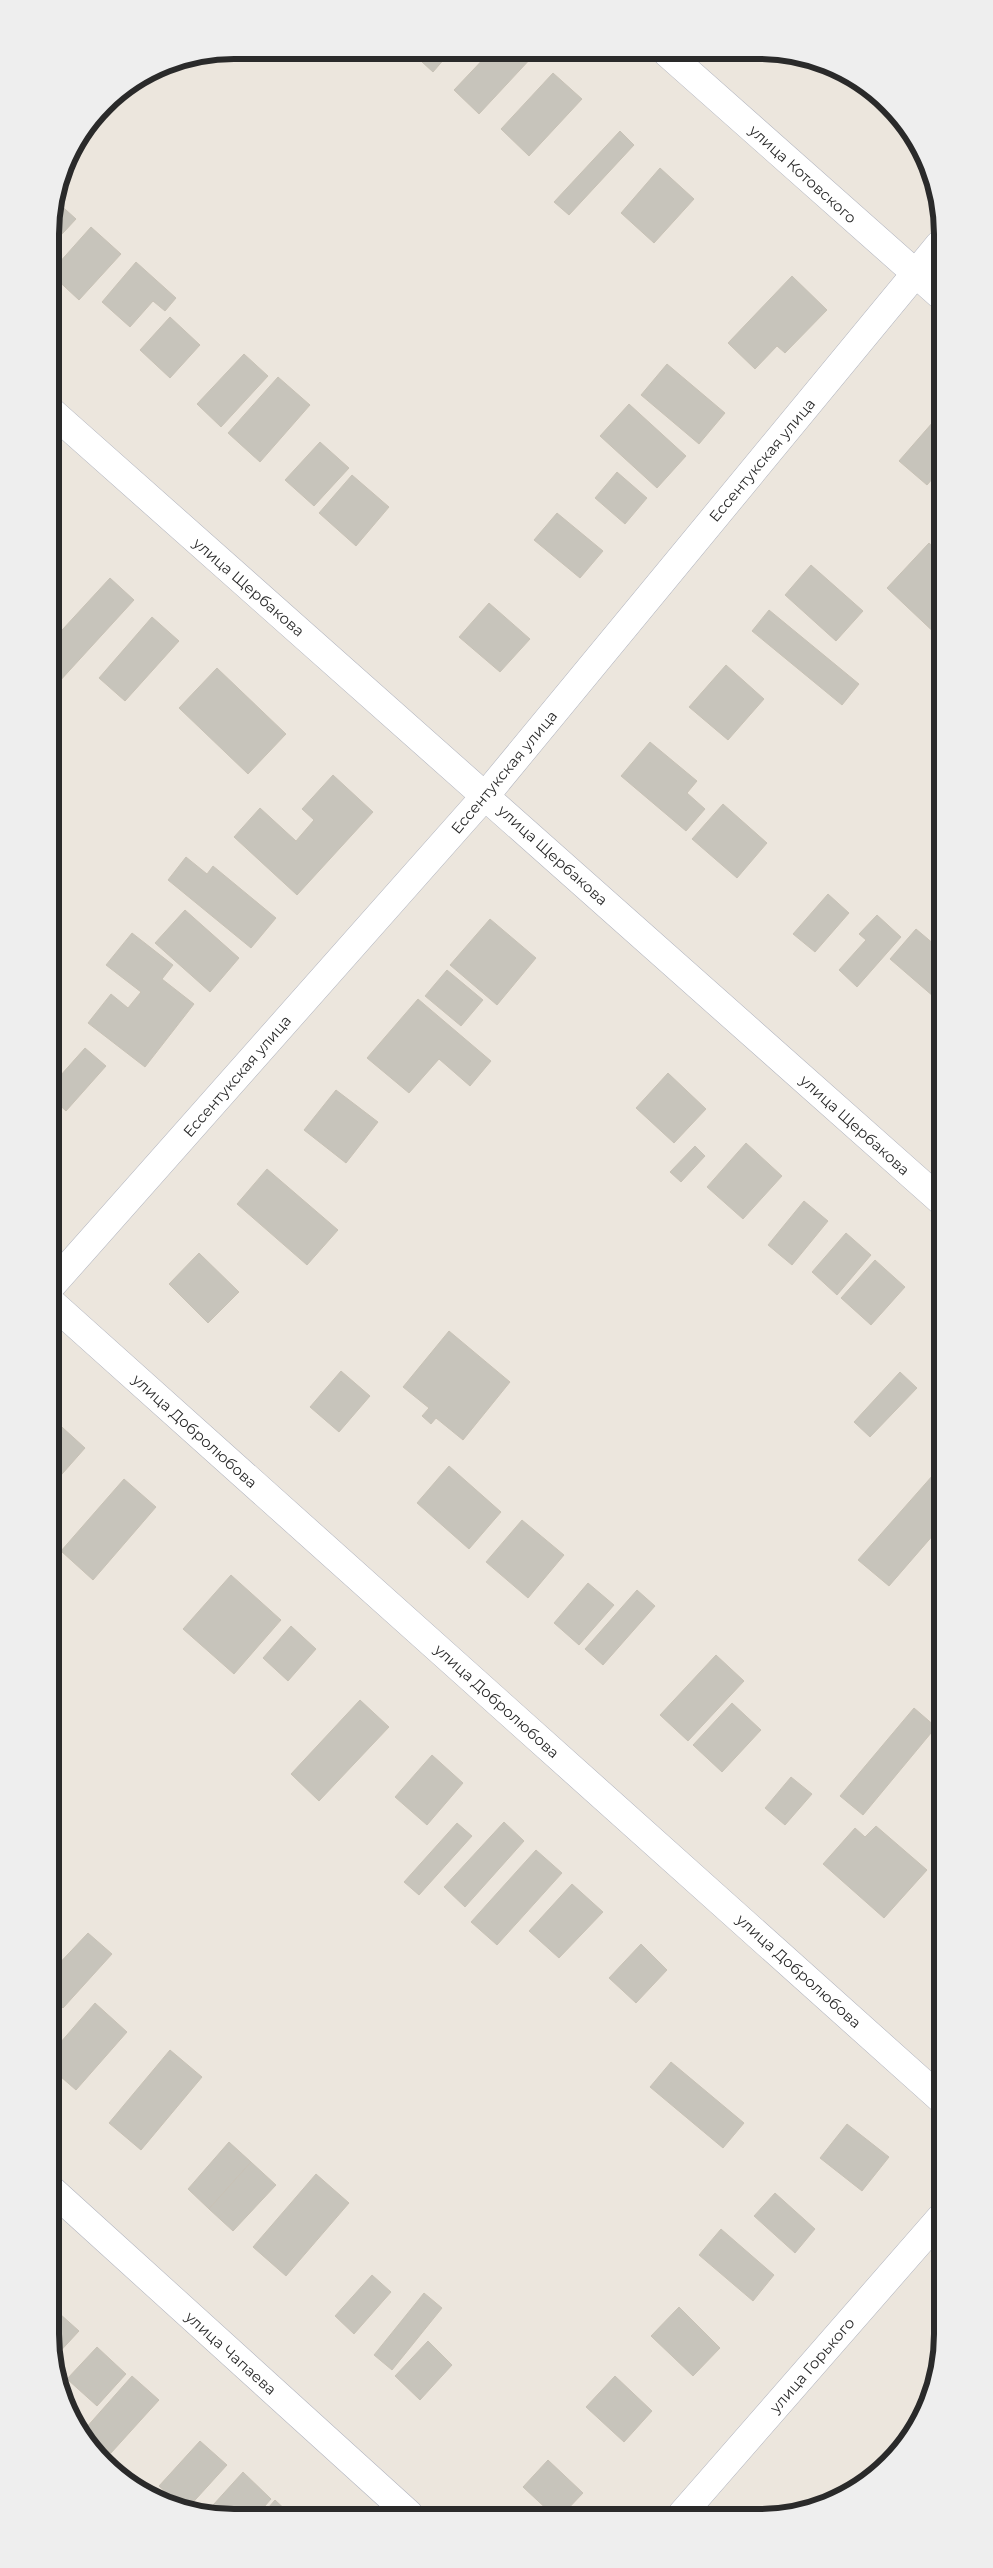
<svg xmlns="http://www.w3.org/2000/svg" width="993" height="2568" font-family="Montserrat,sans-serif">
	<rect width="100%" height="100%" fill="#ece6dd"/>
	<g fill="#c7c4bb" stroke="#c8c2b6">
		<polygon points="410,51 451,51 433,72"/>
		<polygon points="490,52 528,52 533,56 479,114 454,90"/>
		<polygon points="827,66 851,74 860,82 854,89"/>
		<polygon points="553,73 582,99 529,156 501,129"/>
		<polygon points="907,127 919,142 921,148 902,132"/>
		<polygon points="620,131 634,145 569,215 554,202"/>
		<polygon points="660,168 694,199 654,243 621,213"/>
		<polygon points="56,201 76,219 50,247 50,222"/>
		<polygon points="91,227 121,254 79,300 50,273"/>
		<polygon points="136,262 176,298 165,311 153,301 130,327 102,302"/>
		<polygon points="792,276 827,310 785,353 777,346 755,369 728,343"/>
		<polygon points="170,317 200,345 170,378 140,350"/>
		<polygon points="244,354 268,376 221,427 197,404"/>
		<polygon points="667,364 725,413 699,444 641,395"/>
		<polygon points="278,377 310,405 260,462 228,433"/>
		<polygon points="629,404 686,456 657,488 600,436"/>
		<polygon points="940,414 940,470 927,485 899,461"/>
		<polygon points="320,442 349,468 314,506 285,480"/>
		<polygon points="617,472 647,498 625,524 595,498"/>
		<polygon points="352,475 389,507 356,546 319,513"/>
		<polygon points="557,513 603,551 580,578 534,540"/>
		<polygon points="929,543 940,553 940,638 887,588"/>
		<polygon points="811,565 863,611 836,641 785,595"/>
		<polygon points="110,578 134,600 58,683 51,677 51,642"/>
		<polygon points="489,603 530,639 500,672 459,637"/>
		<polygon points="769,610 859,684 842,705 752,631"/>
		<polygon points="152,617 179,641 125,701 99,678"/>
		<polygon points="51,621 59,629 51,637"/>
		<polygon points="726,665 764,699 728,740 689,707"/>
		<polygon points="217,668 286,734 248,774 179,708"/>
		<polygon points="650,742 697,781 687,793 705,809 686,831 621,776"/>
		<polygon points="333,775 373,812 297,895 234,837 260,808 296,841 314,820 302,809"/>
		<polygon points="723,804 767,843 737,878 692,839"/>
		<polygon points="186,857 207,874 213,866 276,918 251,948 168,880"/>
		<polygon points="828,894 849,913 815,952 793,934"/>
		<polygon points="185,910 239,958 210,992 155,943"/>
		<polygon points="877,915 901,937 857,987 839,970 866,940 859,934"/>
		<polygon points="490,919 536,958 497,1005 450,965"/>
		<polygon points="916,929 941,950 941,1003 890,959"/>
		<polygon points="132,933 173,965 162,979 194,1004 145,1067 88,1023 111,994 128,1008 141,992 106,965"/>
		<polygon points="447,970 483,1000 461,1026 425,996"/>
		<polygon points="418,999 491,1061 470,1086 439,1059 409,1093 367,1058"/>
		<polygon points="85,1048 106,1066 66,1111 52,1098 52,1085"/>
		<polygon points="668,1073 706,1109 674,1143 636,1108"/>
		<polygon points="336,1090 378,1122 346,1163 304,1130"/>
		<polygon points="746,1143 782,1176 743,1219 707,1187"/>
		<polygon points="695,1146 705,1156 681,1182 670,1172"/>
		<polygon points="267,1169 338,1230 307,1265 237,1204"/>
		<polygon points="804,1201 828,1221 792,1265 768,1245"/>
		<polygon points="846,1233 871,1255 837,1295 812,1272"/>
		<polygon points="199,1253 239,1292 208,1323 169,1284"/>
		<polygon points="875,1260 905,1287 871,1325 841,1298"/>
		<polygon points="449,1331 510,1382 463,1440 436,1418 431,1424 422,1416 429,1408 403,1387"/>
		<polygon points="341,1371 370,1396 339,1432 310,1407"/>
		<polygon points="900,1372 917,1388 870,1437 854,1422"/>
		<polygon points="52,1418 85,1448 55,1482 52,1479"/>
		<polygon points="449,1466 501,1512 469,1549 417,1503"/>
		<polygon points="933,1475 941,1482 941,1526 889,1586 858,1560"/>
		<polygon points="124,1479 156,1507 93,1580 61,1551"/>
		<polygon points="522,1520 564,1555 528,1598 486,1562"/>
		<polygon points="231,1575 281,1620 234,1674 183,1629"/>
		<polygon points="588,1583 614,1605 579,1645 554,1623"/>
		<polygon points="637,1590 655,1606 603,1665 585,1649"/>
		<polygon points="291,1626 316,1649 288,1681 263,1658"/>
		<polygon points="716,1655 744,1681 688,1741 660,1715"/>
		<polygon points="360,1700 389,1727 319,1801 291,1774"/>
		<polygon points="732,1703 761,1730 722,1772 693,1745"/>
		<polygon points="914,1708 936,1727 863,1815 840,1796"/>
		<polygon points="432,1755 463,1783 427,1825 395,1797"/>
		<polygon points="791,1777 812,1794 785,1825 765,1808"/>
		<polygon points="504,1822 524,1841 465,1907 444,1887"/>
		<polygon points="457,1823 472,1836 419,1895 404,1882"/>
		<polygon points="876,1826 927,1870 884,1918 823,1864 855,1828 865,1837"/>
		<polygon points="536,1850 562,1873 497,1945 471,1922"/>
		<polygon points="572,1884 603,1912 559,1958 529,1931"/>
		<polygon points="88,1933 112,1954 63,2008 59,2004 53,2011 53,1970"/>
		<polygon points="641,1944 667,1970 636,2003 609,1978"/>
		<polygon points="95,2003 127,2032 76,2090 53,2070 53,2051"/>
		<polygon points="170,2050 202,2077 141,2150 109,2123"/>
		<polygon points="671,2062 744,2123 723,2148 650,2087"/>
		<polygon points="847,2124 889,2157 862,2191 820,2158"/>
		<polygon points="229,2142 251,2162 209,2209 188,2189"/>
		<polygon points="251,2162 276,2185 233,2231 209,2209"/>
		<polygon points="316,2174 349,2203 286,2276 253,2247"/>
		<polygon points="775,2193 815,2229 795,2253 754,2216"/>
		<polygon points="721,2229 774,2275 753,2301 699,2255"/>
		<polygon points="372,2275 391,2292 354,2334 335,2316"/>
		<polygon points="424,2293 442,2308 392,2370 374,2355"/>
		<polygon points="679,2307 720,2348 693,2376 651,2336"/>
		<polygon points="60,2314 79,2331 54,2358 54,2321"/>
		<polygon points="428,2341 452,2365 420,2400 395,2376"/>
		<polygon points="97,2347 126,2374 97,2406 67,2379"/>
		<polygon points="54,2361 67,2374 58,2383 54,2370"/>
		<polygon points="132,2376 159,2400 111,2453 85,2429"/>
		<polygon points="615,2376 652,2411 624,2442 586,2407"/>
		<polygon points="200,2441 227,2465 186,2510 159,2486"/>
		<polygon points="899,2444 903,2447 898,2455 876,2473"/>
		<polygon points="548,2460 583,2493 563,2514 552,2514 523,2487"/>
		<polygon points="243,2472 271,2499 257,2515 204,2515"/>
		<polygon points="275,2500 291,2515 262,2515"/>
	</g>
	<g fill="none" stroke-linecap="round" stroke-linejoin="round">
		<g stroke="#b0b3be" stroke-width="29">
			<g id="street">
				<polyline points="667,53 940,295"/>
				<polyline points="51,411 941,1201"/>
				<polyline points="52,1285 485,796 939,245"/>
				<polyline points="52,1303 942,2100"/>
				<polyline points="682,2514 942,2216"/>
			</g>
		</g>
		<g stroke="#b0b3be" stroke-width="29">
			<polyline id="secondary" points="53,2191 409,2514"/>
		</g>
		<use href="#street" stroke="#fff" stroke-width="28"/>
		<use href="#secondary" stroke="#fff" stroke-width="28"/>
	</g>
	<g text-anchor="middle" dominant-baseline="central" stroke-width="4.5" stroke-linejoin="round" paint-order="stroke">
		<g font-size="15" fill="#2a2a2a" stroke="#fff">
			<text transform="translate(803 174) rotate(42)">улица Котовского</text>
			<text transform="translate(762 460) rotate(-50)">Ессентукская улица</text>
			<text transform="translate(249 587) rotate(41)">улица Щербакова</text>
			<text transform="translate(504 772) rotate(-50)">Ессентукская улица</text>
			<text transform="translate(553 855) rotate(42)">улица Щербакова</text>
			<text transform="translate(237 1076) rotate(-49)">Ессентукская улица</text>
			<text transform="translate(855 1125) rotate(42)">улица Щербакова</text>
			<text transform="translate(195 1431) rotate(42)">улица Добролюбова</text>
			<text transform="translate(497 1701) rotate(42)">улица Добролюбова</text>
			<text transform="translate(799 1971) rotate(42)">улица Добролюбова</text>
			<text transform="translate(231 2353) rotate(42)">улица Чапаева</text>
			<text transform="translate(812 2365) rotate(-49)">улица Горького</text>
		</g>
	</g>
	<path d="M0 0H993V2568H0ZM234 59H759A175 175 0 0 1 934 234V2334A175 175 0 0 1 759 2509H234A175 175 0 0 1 59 2334V234A175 175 0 0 1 234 59Z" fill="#eee" fill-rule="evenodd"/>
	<path fill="none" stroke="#2a2a2a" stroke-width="6" d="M234 59H759A175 175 0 0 1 934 234V2334A175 175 0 0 1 759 2509H234A175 175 0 0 1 59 2334V234A175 175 0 0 1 234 59Z"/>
</svg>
